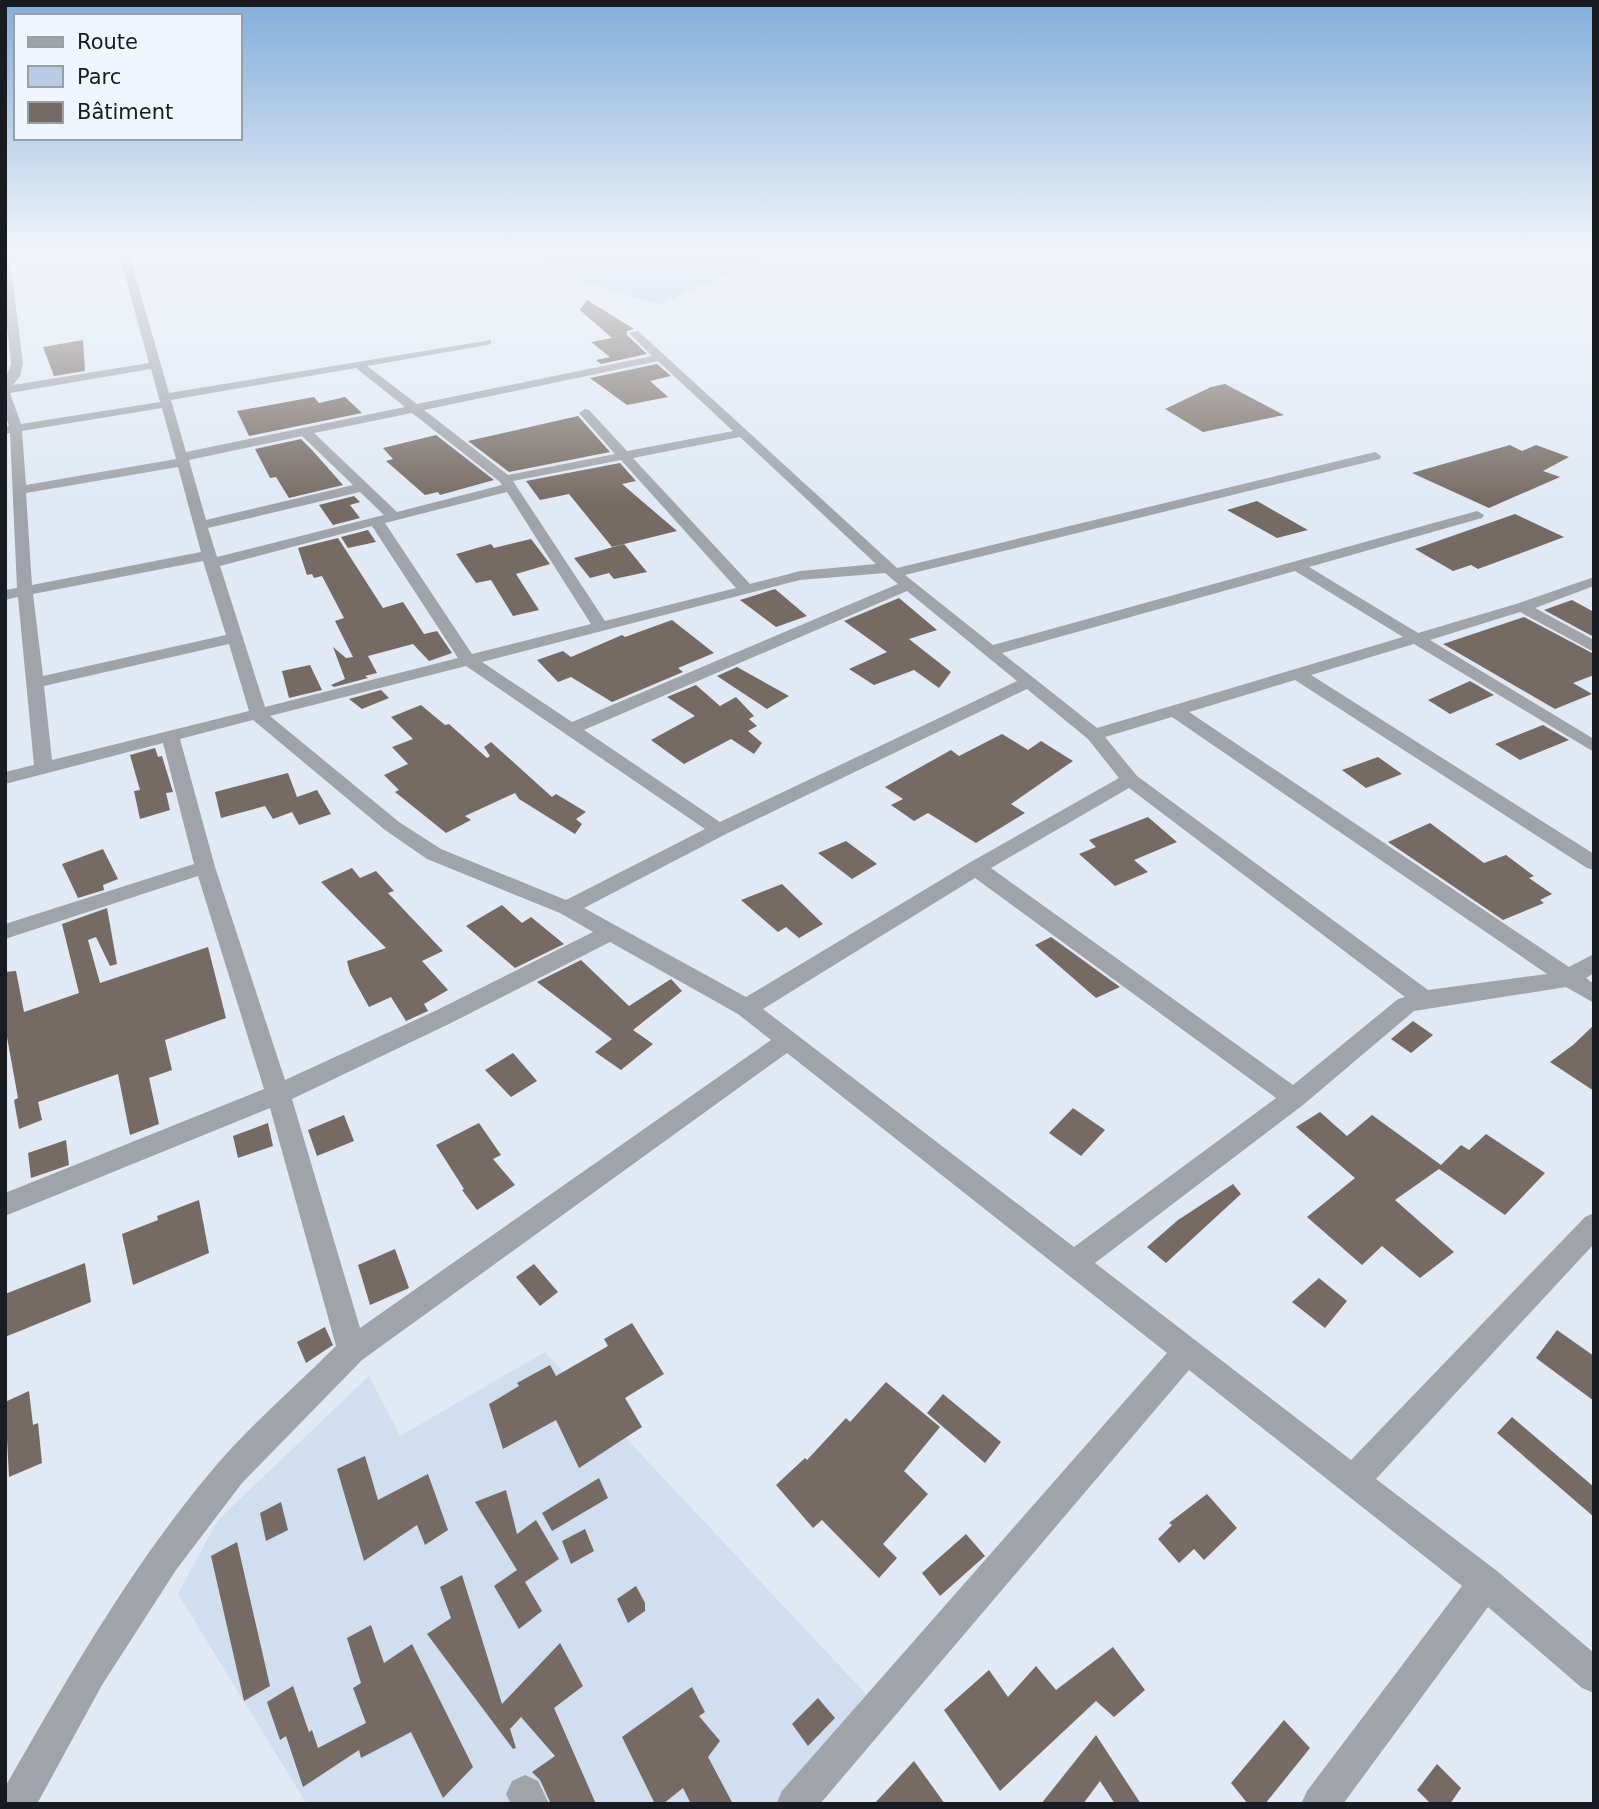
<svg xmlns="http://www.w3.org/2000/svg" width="1599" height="1809" font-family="'DejaVu Sans',sans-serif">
	<rect width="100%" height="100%" fill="#e0e9f4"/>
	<polygon fill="#d0def0" points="545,1352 866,1694 782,1804 307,1804 178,1594 218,1520 369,1376 400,1436"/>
	<polygon fill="#b9cbe3" points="538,250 761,250 768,255 659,305 566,276"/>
	<g fill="#766b64">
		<polygon points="587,300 634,329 627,331 627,335 647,354 601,364 596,360 610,357 591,342 612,338 580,310"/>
		<polygon points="83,340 85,371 54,376 43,347"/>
		<polygon points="657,364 671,376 650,381 668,397 627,405 590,378"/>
		<polygon points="1225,384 1284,415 1203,432 1165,409 1211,387"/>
		<polygon points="314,397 319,403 345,397 362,413 249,436 237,411"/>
		<polygon points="578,416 610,452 509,472 468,441"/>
		<polygon points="436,435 494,480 440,495 438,492 425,495 386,461 393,459 383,448"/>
		<polygon points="301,439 312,450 343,485 289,498 276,477 270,478 255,449"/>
		<polygon points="1510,445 1522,451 1536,445 1569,457 1543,471 1560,477 1489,508 1412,473"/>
		<polygon points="620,463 636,481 622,484 677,531 612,547 569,494 540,500 526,481"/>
		<polygon points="354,496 360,502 350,505 360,518 333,525 319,505"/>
		<polygon points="1257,501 1308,530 1277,538 1227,510"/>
		<polygon points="1515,514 1564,537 1478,569 1471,565 1453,571 1415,549"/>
		<polygon points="368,530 376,542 348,548 341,537"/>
		<polygon points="338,538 383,608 403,602 424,634 437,631 452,653 429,661 413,644 368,656 377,673 365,676 368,678 334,687 331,685 345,679 333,647 346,658 353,657 335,621 344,618 322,576 314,578 312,574 307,575 298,548"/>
		<polygon points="531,539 550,564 516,574 539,610 513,616 491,580 476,583 456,554 491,544 494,548"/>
		<polygon points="624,544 647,572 614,579 609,573 590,578 574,558"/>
		<polygon points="775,589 807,616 776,627 740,600"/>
		<polygon points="899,598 937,630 909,639 951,672 939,688 914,670 874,685 849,669 887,652 844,621"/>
		<polygon points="1572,600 1594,612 1594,637 1544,610"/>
		<polygon points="1524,617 1594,654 1594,675 1573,683 1592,694 1555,709 1443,644"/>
		<polygon points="672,620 714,653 678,668 683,672 612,702 571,677 558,682 537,660 563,651 571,657 622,635 625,637"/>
		<polygon points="310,665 322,690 289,698 282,671"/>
		<polygon points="737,667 789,696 767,709 717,676"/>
		<polygon points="1470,681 1494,695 1450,714 1428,700"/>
		<polygon points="696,685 720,706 736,697 754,716 749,719 757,726 748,731 762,743 754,754 731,739 684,764 651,740 695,716 667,697"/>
		<polygon points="381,690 389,698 362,709 349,699"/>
		<polygon points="421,705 445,725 449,724 487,758 490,756 484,747 491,742 552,797 556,794 586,812 576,819 582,824 575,834 519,799 515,793 465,816 471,820 446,833 395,792 399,790 384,775 408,764 392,747 413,739 391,717"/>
		<polygon points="1543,725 1569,740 1520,760 1495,744"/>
		<polygon points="1002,734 1028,750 1041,741 1073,761 1011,804 1025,813 976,843 928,813 914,821 891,805 903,799 885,787 951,750 959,756"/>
		<polygon points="155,748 158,757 162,756 173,792 166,793 170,810 140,819 134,791 140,790 130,755"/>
		<polygon points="1378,757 1402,774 1366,788 1342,770"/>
		<polygon points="288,773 297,797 317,790 331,814 299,825 292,812 273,819 265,806 221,818 215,792"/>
		<polygon points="1148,817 1177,842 1134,860 1148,872 1115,886 1079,854 1096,847 1089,840"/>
		<polygon points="1430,823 1484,863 1506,855 1534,876 1529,878 1552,894 1540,900 1544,903 1503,920 1388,842"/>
		<polygon points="846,841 877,864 852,879 818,853"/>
		<polygon points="103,849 118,879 103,885 104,890 78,898 62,864"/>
		<polygon points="352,868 360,878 376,871 394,891 388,893 443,951 422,961 448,990 424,1004 428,1011 406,1021 391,997 369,1007 350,973 347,961 386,948 321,882"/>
		<polygon points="782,884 823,924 799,938 786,927 778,932 741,900"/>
		<polygon points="502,905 522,923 531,917 564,944 515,968 466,926"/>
		<polygon points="107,908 117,964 110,966 96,937 88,940 100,983 208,947 226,1018 165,1040 172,1070 149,1078 159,1124 130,1135 118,1074 38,1102 42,1120 19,1129 14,1100 18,1098 5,1026 5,972 16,971 24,1012 79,993 62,924"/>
		<polygon points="1051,937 1120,987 1096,998 1035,945"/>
		<polygon points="581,960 629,1006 671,979 682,991 633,1030 653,1044 621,1070 595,1052 612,1039 537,982"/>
		<polygon points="1413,1021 1433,1035 1411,1053 1391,1039"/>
		<polygon points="1594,1025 1594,1091 1550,1062 1573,1045"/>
		<polygon points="513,1053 537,1081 511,1097 485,1070"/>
		<polygon points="1073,1108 1105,1130 1081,1156 1049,1133"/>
		<polygon points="1320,1112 1347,1136 1372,1115 1441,1165 1461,1145 1469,1150 1486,1134 1545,1173 1505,1215 1439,1169 1395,1200 1454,1252 1420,1278 1382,1246 1362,1265 1307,1217 1355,1178 1296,1127"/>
		<polygon points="344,1115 354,1141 317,1156 308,1130"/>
		<polygon points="268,1123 273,1146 238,1158 233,1136"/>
		<polygon points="479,1123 501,1155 493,1159 515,1185 477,1210 462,1190 464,1189 436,1145"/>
		<polygon points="66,1140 69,1165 31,1178 28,1153"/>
		<polygon points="1233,1184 1241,1194 1166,1263 1147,1247 1178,1220"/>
		<polygon points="199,1200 209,1253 133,1285 122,1234 158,1220 157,1216"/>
		<polygon points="395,1249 409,1288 370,1305 358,1265"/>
		<polygon points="85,1263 91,1302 5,1337 5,1294"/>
		<polygon points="534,1264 558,1292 540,1306 516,1277"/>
		<polygon points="1319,1278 1347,1301 1325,1328 1292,1302"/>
		<polygon points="632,1323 664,1374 625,1398 642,1427 579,1468 556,1420 503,1449 489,1404 519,1386 517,1383 550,1365 556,1376 608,1346 604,1339"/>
		<polygon points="325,1327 333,1345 306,1363 297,1342"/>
		<polygon points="1557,1330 1594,1356 1594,1401 1536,1358"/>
		<polygon points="886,1382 940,1427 904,1471 928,1494 883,1544 897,1558 879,1578 822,1520 813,1528 776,1485 805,1458 807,1460 846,1418 850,1422"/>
		<polygon points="29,1391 33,1425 38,1423 42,1463 9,1477 5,1402"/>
		<polygon points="943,1394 1001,1442 985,1463 927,1413"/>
		<polygon points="1512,1417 1594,1487 1594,1517 1497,1433"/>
		<polygon points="365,1456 378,1500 428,1474 448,1530 425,1545 417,1525 364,1561 337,1469"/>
		<polygon points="599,1478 608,1498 552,1531 542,1513"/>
		<polygon points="506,1490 517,1534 536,1520 559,1559 525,1582 542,1611 519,1629 494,1586 517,1570 475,1502"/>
		<polygon points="1207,1494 1237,1528 1204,1560 1194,1549 1179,1563 1158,1539 1172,1525 1169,1523"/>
		<polygon points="281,1502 288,1530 266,1541 260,1513"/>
		<polygon points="585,1529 594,1551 571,1564 562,1541"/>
		<polygon points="966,1534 985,1556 940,1596 922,1573"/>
		<polygon points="237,1542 270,1686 244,1701 211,1556"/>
		<polygon points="462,1575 502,1704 560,1643 583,1686 554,1708 596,1804 551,1804 540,1780 532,1772 555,1756 521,1717 510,1729 516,1748 513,1749 427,1634 451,1618 440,1587"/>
		<polygon points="636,1586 645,1603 645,1611 628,1623 617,1599"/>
		<polygon points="371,1625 384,1663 412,1644 473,1767 443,1798 411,1732 361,1758 359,1750 303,1787 286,1736 280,1740 267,1702 293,1686 309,1732 312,1730 318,1748 366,1723 353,1688 361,1683 347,1638"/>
		<polygon points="1113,1647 1145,1690 1114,1717 1096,1701 1000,1791 944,1710 989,1670 1008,1697 1036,1666 1056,1690"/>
		<polygon points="692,1687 705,1712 699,1716 720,1741 708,1757 733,1804 691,1804 683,1788 663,1804 655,1804 622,1737"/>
		<polygon points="818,1698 835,1718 808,1746 792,1724"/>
		<polygon points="1284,1720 1310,1748 1265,1804 1248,1804 1231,1783"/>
		<polygon points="1096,1735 1141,1804 1115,1804 1100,1781 1083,1804 1041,1804"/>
		<polygon points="914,1761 945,1804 874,1804"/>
		<polygon points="1437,1764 1461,1788 1450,1804 1431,1804 1417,1790"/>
	</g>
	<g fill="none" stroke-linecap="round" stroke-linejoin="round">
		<g fill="#a0a4a8" fill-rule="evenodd">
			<polygon points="21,250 51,250 5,257 5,251"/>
			<path d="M118,250H128L169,393L491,340V344L487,345L367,366L417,404L652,356L629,333L638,331L897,568L1375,452L1381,456L1380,459L905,575L993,645L1477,511L1484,515L1482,518L1309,567L1418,633L1516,604L1594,577V586L1535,608L1594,640V652L1520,612L1430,640L1594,739V752L1414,644L1311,675L1594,854V870L1587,868L1295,680L1189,712L1569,967L1594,954V973L1586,978L1594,984V1003L1566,987L1414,1011L1303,1105L1095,1263L1351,1460L1585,1217L1594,1213V1244L1376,1479L1497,1571L1594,1653V1693L1582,1688L1488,1607L1343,1804H1301L1307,1791L1462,1586L1189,1370L820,1804H776L782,1791L1167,1353L787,1053L362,1360L242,1483L176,1570L102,1685L37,1804H5V1787C70,1674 134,1561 219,1462C255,1421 298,1384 336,1346L270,1108L5,1216V1193L264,1089L198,876L5,939V924L194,864L163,743L5,784V772L34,765L18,597L5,600V590L17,588L10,433L5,434V426H9L5,414V380L11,364L5,306V257L10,260L23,364L20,376L13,385L149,363ZM658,361L733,431L627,451L589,410L585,409L579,413L615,454L508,475L424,410ZM356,368L405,407L186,452L171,400ZM151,369L160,402L21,424L10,393ZM162,408L176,459L26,485L22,431ZM412,413L500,482L502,485L397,512L314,433ZM302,436L353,485L206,520L189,460ZM740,437L876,564L800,571L750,584L633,458ZM621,460L736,588L605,621L513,481ZM178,467L201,552L32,585L26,493ZM360,492L384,515L217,557L208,528ZM507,492L591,624L472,654L385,523ZM372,526L458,658L265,707L220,566ZM203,561L226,635L43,676L33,594ZM1295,571L1403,637L1097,728L1002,653ZM885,573L898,584L572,722L482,662L800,580ZM907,591L1017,681L720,822L584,730ZM229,644L249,711L52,760L44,686ZM466,666L705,829L566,900L441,849L399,822L270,716ZM1027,689L1088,739L1119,778L969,863L746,997L584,908L726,834ZM1172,717L1547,974L1428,990L1137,776L1105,737ZM253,720L385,830L427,859L560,913L593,932L435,1011L285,1080L215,867L180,739ZM1129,788L1405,997L1398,999L1293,1085L991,868ZM975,878L1276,1098L1074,1247L763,1009ZM610,942L738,1014L771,1040L360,1328L292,1099L451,1023Z"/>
			<polygon points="525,1775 538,1781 549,1804 511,1804 506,1794 512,1781"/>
		</g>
	</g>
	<linearGradient id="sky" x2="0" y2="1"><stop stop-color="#82adda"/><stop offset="0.5" stop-color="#f1f5fa"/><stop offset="1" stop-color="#f1f5fa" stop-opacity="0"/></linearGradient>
	<rect width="1599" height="503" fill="url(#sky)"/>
	<rect width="1599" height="1809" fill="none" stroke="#181b20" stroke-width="14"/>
	<rect x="14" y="14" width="228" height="126" fill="#f0f6fd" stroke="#9a9ea5" stroke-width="2"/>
	<rect x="28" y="37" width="35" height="10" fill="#a0a4a8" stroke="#9a9ea5" stroke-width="2"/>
	<text x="77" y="49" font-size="21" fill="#181b20">Route</text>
	<rect x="28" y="66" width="35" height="21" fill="#b9cbe3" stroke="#9a9ea5" stroke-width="2"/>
	<text x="77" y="84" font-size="21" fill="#181b20">Parc</text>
	<rect x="28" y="102" width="35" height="21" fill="#766b64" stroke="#9a9ea5" stroke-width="2"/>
	<text x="77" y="119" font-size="21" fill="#181b20">Bâtiment</text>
</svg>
